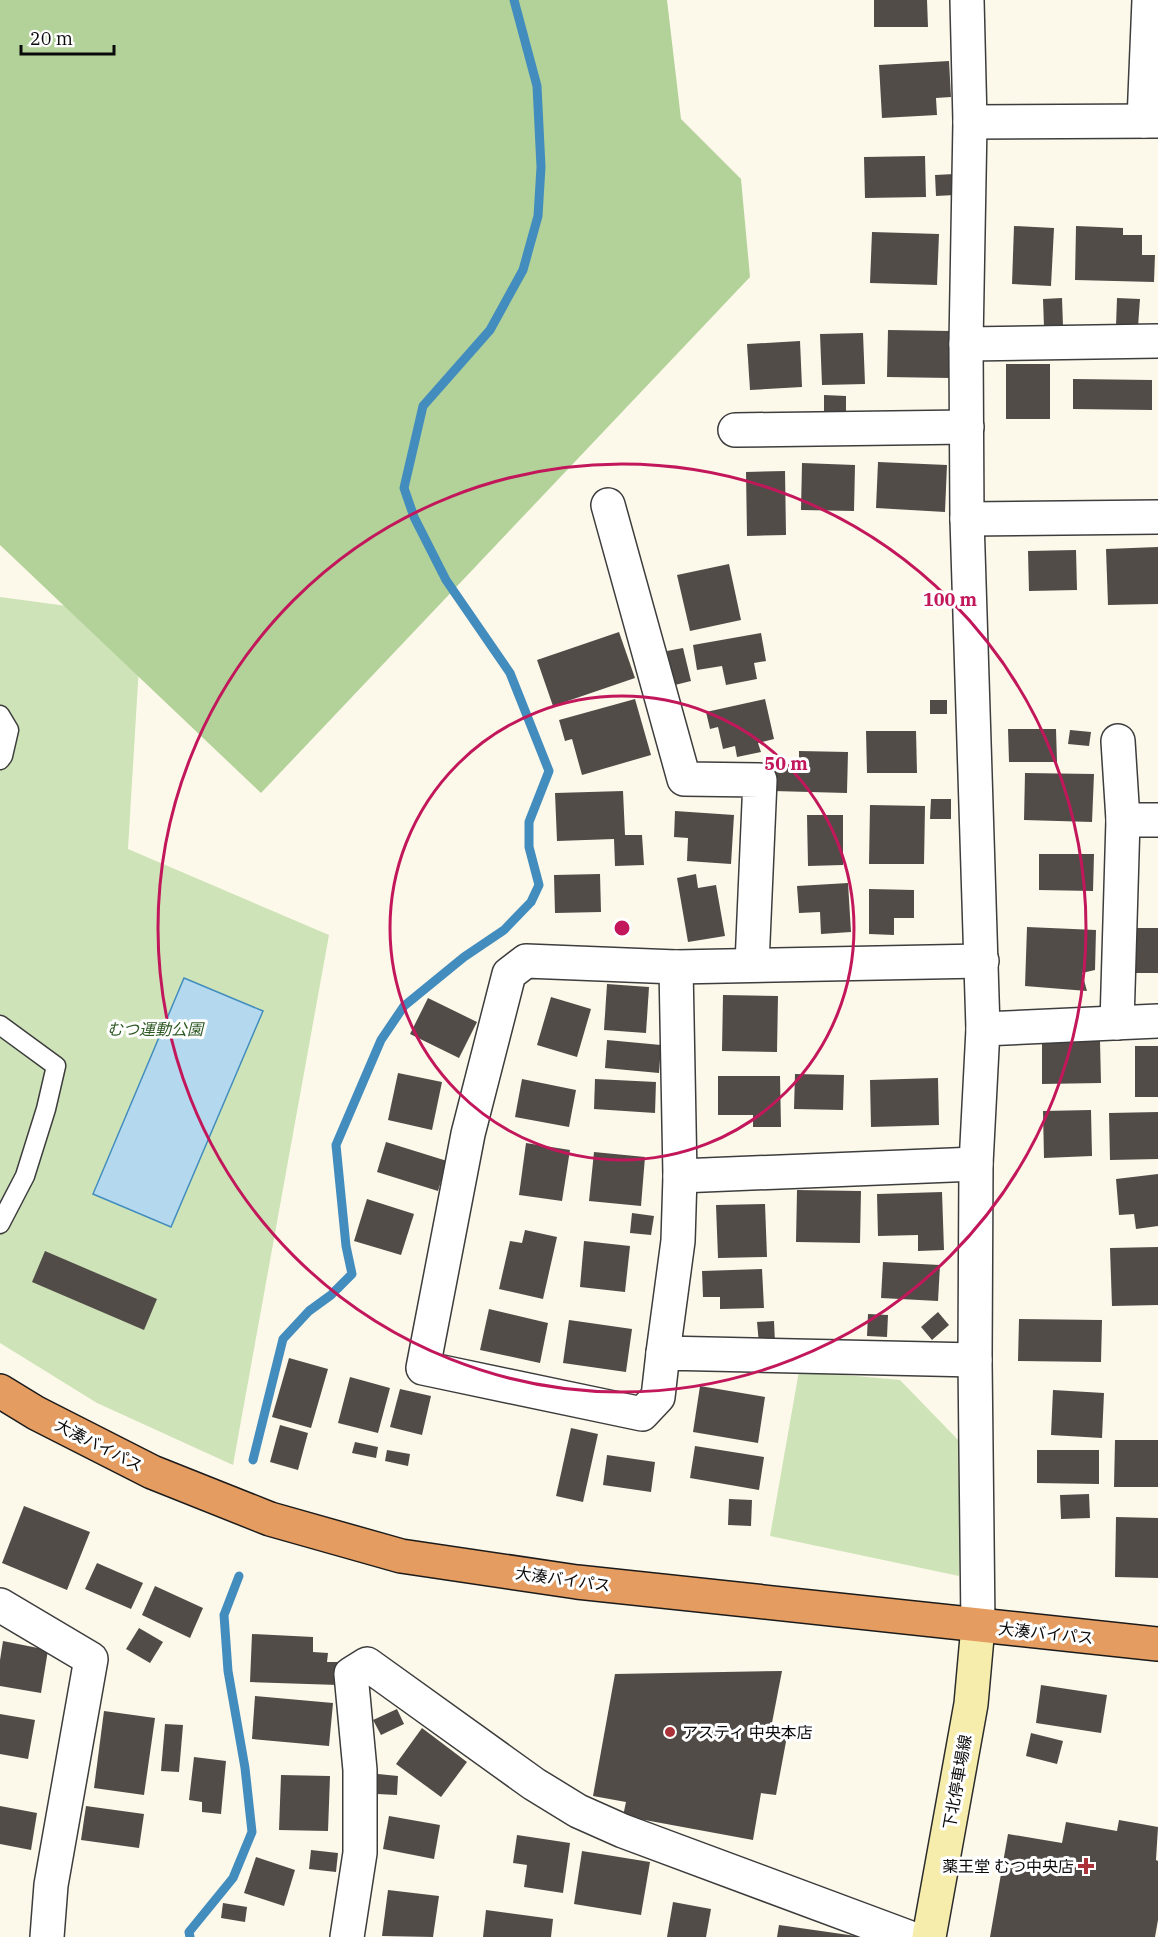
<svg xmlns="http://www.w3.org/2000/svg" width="1158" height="1937" font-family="'IBM Plex Serif','Noto Sans JP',serif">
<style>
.green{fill:#cee3b8}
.forest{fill:#b3d299}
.water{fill:#b4d9ef;stroke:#438dbe;stroke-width:1.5}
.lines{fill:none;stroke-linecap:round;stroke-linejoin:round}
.stream{stroke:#438dbe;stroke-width:9}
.building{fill:#524c48}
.lane-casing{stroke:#3d3d3d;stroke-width:21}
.street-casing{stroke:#3d3d3d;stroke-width:36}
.secondary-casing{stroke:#2c2c2c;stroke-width:36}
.highway-casing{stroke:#1b1b1b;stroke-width:36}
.lane{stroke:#fff;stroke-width:18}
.street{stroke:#fff;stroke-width:33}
.secondary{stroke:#f6edac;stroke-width:33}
.highway{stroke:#e49c60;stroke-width:33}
.ring{fill:none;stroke:#c2185b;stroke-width:3}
.poi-dot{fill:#ab3239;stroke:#fff;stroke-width:2}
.labels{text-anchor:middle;stroke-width:6;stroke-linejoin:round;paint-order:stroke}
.park-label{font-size:16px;font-style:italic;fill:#2e5a23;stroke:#fff}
.street-label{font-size:16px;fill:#0a0a0a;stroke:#fff}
.poi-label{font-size:16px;fill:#0a0a0a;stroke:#fff;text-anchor:start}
.centre{fill:#c2185b;stroke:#fff;stroke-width:3}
.ring-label{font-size:18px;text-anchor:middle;font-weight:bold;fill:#c2185b;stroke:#fff;stroke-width:6;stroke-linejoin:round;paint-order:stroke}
</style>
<rect width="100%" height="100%" fill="#fdf9ea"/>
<g class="green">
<polygon points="0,597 142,616 128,849 329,935 233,1465 97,1403 0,1343"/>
<polygon points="799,1371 900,1380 964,1446 959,1576 770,1536"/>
</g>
<polygon class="forest" points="0,0 667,0 681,119 741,179 750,277 261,793 0,545"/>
<polygon class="water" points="184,978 263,1011 171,1227 93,1194"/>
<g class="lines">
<g class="stream">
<polyline points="253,1460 283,1339 309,1311 331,1295 352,1274 346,1246 336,1145 381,1040 404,1006 464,957 504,930 531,902 539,885 529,847 529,822 549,771 510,673 446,580 414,517 404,488 423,406 490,330 523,270 538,216 541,167 537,86 514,0"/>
<polyline points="190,1937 189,1932 233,1878 252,1832 245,1768 228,1671 224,1615 239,1576"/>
</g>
</g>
<g class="building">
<polygon points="874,0 927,0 928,27 874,27"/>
<polygon points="949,61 951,97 936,98 937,115 882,118 879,65"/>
<polygon points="925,156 926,197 865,198 864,157"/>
<polygon points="954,174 955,195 936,196 935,175"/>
<polygon points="1014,226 1054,228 1051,286 1012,284"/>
<polygon points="1076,226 1123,228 1123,235 1142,235 1142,255 1155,255 1154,282 1075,280"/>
<polygon points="872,232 939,234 937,285 870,283"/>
<polygon points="1062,298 1063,326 1044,327 1043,299"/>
<polygon points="1117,298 1140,299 1138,327 1116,326"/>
<polygon points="888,330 951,331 950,378 887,377"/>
<polygon points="863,333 865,384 822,385 820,334"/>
<polygon points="800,341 802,387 750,390 747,344"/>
<rect x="1006" y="364" width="44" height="55"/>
<polygon points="1073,379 1152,380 1152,410 1073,409"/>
<polygon points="824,395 846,396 846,417 824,416"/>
<polygon points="878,462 947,465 945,512 876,508"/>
<polygon points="802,463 855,465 854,511 801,510"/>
<polygon points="785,471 786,535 747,536 746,472"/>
<polygon points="1158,547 1158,604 1108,605 1106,549"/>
<polygon points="1076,550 1077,590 1029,591 1028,551"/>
<polygon points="729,564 741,620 690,631 677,575"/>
<polygon points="619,632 635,678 553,706 537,660"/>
<polygon points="761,633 766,661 754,663 757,679 726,685 722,666 697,670 693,645"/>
<polygon points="683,648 691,681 675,685 667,651"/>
<polygon points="635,699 651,755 582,775 572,739 565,741 559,720"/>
<polygon points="765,699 774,739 758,743 761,752 737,757 735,746 723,749 718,727 710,729 706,712"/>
<rect x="930" y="700" width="17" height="14"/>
<polygon points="1008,729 1056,729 1057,762 1009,762"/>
<polygon points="1070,730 1091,732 1089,746 1068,744"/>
<polygon points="866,731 916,731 917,773 867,773"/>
<polygon points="799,751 848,752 847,793 773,791 773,763 799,764"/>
<polygon points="1025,773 1094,774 1092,822 1024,820"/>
<polygon points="623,791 625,835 642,835 644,865 615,866 614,839 557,841 555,793"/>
<polygon points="931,799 951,799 951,819 930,819"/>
<polygon points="870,805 925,806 924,864 869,864"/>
<polygon points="675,811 734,815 731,864 687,861 688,838 674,837"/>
<polygon points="807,815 843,815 843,865 808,866"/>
<polygon points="1039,854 1094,854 1093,891 1039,890"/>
<polygon points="600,874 601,912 555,913 554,875"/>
<polygon points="696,874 698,888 716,885 725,936 688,942 677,878"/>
<polygon points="848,883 851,932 821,934 820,912 799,913 797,886"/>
<polygon points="869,889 914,890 914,918 894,918 894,935 869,934"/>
<polygon points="1027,927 1096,930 1095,970 1082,973 1087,991 1025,986"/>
<polygon points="1135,928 1158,928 1158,973 1134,973"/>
<polygon points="607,984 649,987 646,1033 604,1030"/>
<polygon points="723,995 778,996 777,1052 722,1051"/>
<polygon points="551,997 591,1009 577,1057 537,1045"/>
<polygon points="428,998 477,1022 459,1058 410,1034"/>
<polygon points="607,1040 661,1045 659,1073 605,1068"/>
<polygon points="1100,1041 1101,1083 1042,1084 1042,1042"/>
<rect x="1135" y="1046" width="23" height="51"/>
<polygon points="398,1073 442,1082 432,1130 388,1120"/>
<polygon points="795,1074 844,1075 843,1110 794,1109"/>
<polygon points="718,1076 780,1076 781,1127 753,1127 753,1115 718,1115"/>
<polygon points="938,1078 939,1125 871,1127 870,1080"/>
<polygon points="522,1079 576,1090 569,1127 515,1117"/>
<polygon points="595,1079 656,1082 655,1113 594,1109"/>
<polygon points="1091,1110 1092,1156 1044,1158 1043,1111"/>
<polygon points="1158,1112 1158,1159 1110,1160 1109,1113"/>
<polygon points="386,1142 447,1161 438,1191 377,1172"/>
<polygon points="526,1143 570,1150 562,1201 519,1195"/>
<polygon points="594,1152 645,1157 641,1206 589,1201"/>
<polygon points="1158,1174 1158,1226 1136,1229 1134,1214 1119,1215 1116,1179"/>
<polygon points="797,1190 861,1191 860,1243 796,1242"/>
<polygon points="942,1192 944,1250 918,1251 918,1235 878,1236 877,1194"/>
<polygon points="367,1199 414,1214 401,1255 354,1241"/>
<polygon points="765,1204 767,1257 718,1258 716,1205"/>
<polygon points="632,1213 654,1216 651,1235 630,1233"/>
<polygon points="525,1230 557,1237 543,1299 499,1289 510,1241 522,1243"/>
<polygon points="584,1241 630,1246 625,1292 580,1287"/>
<polygon points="1158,1247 1158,1305 1112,1306 1110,1248"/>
<polygon points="45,1251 157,1299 144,1330 32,1282"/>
<polygon points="883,1262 940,1265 938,1301 881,1298"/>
<polygon points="762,1269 764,1308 720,1309 720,1297 703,1297 702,1271"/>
<polygon points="489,1309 548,1323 540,1363 480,1350"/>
<polygon points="938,1312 949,1325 932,1340 921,1327"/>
<polygon points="868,1314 888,1315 887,1337 867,1336"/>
<polygon points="1019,1319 1102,1320 1101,1362 1018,1361"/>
<polygon points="569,1320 632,1329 626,1372 563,1363"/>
<polygon points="774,1321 775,1343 759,1344 757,1322"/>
<polygon points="289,1358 328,1369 311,1428 272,1417"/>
<polygon points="350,1377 390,1388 378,1433 338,1423"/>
<polygon points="700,1386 765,1397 758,1443 693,1432"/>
<polygon points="400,1389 431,1396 422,1435 390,1427"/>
<polygon points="1053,1390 1104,1393 1102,1438 1051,1435"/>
<polygon points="280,1425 308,1433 298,1470 270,1462"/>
<polygon points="571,1428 598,1434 583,1502 556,1496"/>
<polygon points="1115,1440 1158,1440 1158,1487 1114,1487"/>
<polygon points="355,1442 378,1447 376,1458 352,1453"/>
<polygon points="695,1446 764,1457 759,1490 690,1478"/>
<polygon points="387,1450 410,1454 408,1466 385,1461"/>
<polygon points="1037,1450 1099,1450 1099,1484 1037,1483"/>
<polygon points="607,1455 655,1462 651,1492 603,1485"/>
<polygon points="1089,1494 1090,1518 1061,1519 1060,1495"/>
<polygon points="729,1499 752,1500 751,1526 728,1525"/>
<polygon points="24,1506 90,1532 67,1590 2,1563"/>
<polygon points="1116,1517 1158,1518 1158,1578 1115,1577"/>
<polygon points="97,1563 143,1583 131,1609 85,1589"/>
<polygon points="155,1586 203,1608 190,1638 142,1615"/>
<polygon points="139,1628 163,1642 150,1663 126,1649"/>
<polygon points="252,1634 313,1637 313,1652 328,1653 327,1662 338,1662 338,1685 250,1682"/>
<polygon points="3,1641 48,1650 41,1693 0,1686 0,1660"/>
<polygon points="782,1671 771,1728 788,1731 776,1795 761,1793 753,1840 623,1816 626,1802 593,1796 615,1674"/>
<polygon points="1041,1685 1107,1695 1101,1733 1036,1723"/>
<polygon points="255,1696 333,1703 329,1746 252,1739"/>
<polygon points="397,1709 404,1724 381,1735 373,1720"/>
<polygon points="104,1711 155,1718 144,1795 94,1788"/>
<polygon points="0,1714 35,1720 28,1759 0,1754"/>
<polygon points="165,1724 183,1725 179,1772 161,1771"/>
<polygon points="422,1728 467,1762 441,1797 396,1764"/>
<polygon points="1031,1733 1063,1741 1057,1764 1026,1756"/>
<polygon points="194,1757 226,1761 221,1814 202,1812 202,1802 189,1800"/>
<polygon points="378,1774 398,1776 397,1795 377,1794"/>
<polygon points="281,1775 330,1776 328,1831 279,1830"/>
<polygon points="0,1806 37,1813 31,1850 0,1844"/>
<polygon points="86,1806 144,1814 139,1848 81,1840"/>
<polygon points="389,1816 440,1825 434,1859 383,1849"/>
<polygon points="1119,1820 1158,1827 1156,1860 1158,1861 1158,1920 1155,1937 990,1937 1008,1834 1062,1843 1066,1822 1117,1831"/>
<polygon points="517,1835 570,1843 563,1893 524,1887 527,1865 513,1863"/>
<polygon points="311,1850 338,1853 336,1872 309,1869"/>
<polygon points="582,1851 650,1862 641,1915 574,1904"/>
<polygon points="256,1857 295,1870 284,1906 244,1893"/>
<polygon points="388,1890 439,1896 433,1937 382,1936"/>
<polygon points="673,1902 711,1909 706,1937 667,1937"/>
<polygon points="223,1903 247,1907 245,1922 221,1918"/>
<polygon points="486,1910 553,1919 551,1937 483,1937"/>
<polygon points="779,1925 856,1936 856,1937 777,1937"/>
</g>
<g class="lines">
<defs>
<g id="lane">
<polyline points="0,715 9,730 3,756 0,760"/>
<polyline points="0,1025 56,1066 46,1109 25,1176 0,1224"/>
</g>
<g id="street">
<polyline points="967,0 970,122 966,344 967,519 983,1029 976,1164 975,1360 978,1626"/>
<polyline points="1144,121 1149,0"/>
<polyline points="970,122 1158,121"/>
<polyline points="966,344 1158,341"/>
<polyline points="735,430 967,427"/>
<polyline points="608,505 684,779 760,780 752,964"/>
<polyline points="967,519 1158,517"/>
<polyline points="1123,820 1158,820"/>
<polyline points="1117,1023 1123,820 1118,741"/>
<polyline points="983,1029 1158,1021"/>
<polyline points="680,1176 976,1164"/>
<polyline points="663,1353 678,1241 680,1176 676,967"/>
<polyline points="975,1360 663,1353 658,1397 642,1414 423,1368 468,1134 509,974 526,961 676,967 982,961"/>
<polyline points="0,1605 91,1659 51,1885 47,1937"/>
<polyline points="347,1937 360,1853 360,1770 351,1674 367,1664 534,1784 578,1811 623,1831 908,1937"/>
</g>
<polyline id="secondary" points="929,1937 971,1704 978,1626"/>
<polyline id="highway" points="0,1391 36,1413 152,1472 270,1519 401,1556 577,1582 1158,1644"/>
</defs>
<use href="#lane" class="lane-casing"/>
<use href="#street" class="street-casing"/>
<use href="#secondary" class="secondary-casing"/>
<use href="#highway" class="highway-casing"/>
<use href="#lane" class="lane"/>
<use href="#street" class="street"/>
<use href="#secondary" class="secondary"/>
<use href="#highway" class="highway"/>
</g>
<g class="ring">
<circle cx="622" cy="928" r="232"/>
<circle cx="622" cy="928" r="464"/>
</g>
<g class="poi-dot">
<circle cx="670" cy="1732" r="6"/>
<path d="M1083 1857h6v6h6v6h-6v6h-6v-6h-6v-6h6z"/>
</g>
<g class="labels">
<g class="park-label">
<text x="155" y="1035">むつ運動公園</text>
</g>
<g class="street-label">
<text transform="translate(99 1445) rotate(27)" y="6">大湊バイパス</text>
<text transform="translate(563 1579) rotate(8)" y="6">大湊バイパス</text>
<text transform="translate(1046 1633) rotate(6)" y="6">大湊バイパス</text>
<text transform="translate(957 1782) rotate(-80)" y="6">下北停車場線</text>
</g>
<g class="poi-label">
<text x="682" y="1738">アスティ 中央本店</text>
<text x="1074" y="1872" text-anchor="end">薬王堂 むつ中央店</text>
</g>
</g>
<circle cx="622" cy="928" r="9" class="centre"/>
<g class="ring-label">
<text x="950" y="606">100 m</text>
<text x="786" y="770">50 m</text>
</g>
<path d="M21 45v9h93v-9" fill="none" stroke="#0a0a0a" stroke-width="3"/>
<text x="30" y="45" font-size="18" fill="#0a0a0a" stroke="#ffffff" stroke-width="4.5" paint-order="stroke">20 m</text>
</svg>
